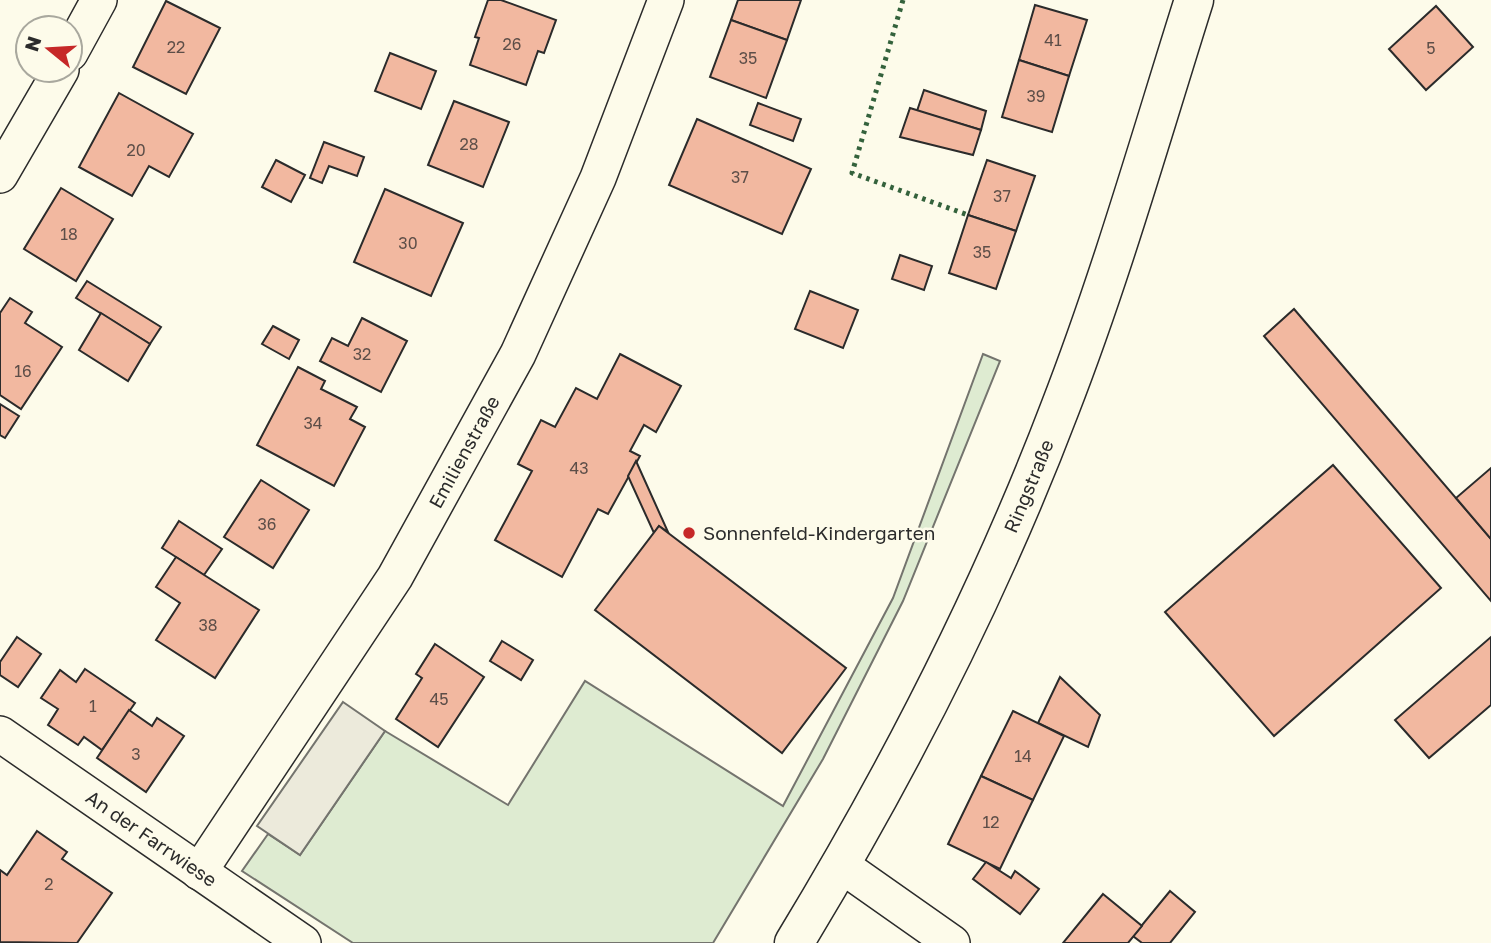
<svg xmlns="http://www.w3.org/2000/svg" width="1491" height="943" font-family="'Golos Text',sans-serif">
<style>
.grass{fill:#deebd1;stroke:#74746e;stroke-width:2}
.parking{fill:#eceadb;stroke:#74746e;stroke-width:2}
.building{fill:#f2b8a0;stroke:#2b2b2b;stroke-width:2}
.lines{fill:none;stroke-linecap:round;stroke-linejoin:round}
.street-casing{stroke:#2b2b2b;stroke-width:38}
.secondary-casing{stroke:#2b2b2b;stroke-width:41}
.street{stroke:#fdfbea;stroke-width:35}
.secondary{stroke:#fdfbea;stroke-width:38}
.hedge{stroke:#34623c;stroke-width:5;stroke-dasharray:3.5 5;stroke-linecap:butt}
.poi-dot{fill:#c62828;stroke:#fdfbea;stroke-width:2.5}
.labels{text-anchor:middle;stroke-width:5;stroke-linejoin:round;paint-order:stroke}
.number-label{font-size:16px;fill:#5d4e48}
.street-label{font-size:19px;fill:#2b2b2b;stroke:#fdfbea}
.poi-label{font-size:19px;fill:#2b2b2b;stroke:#fdfbea;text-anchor:start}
</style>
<rect width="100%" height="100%" fill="#fdfbea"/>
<polygon class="grass" points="983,354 1000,361 903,601 823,759 713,943 353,943 242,871 268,834 300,855 385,731 508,805 585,681 783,806 893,598"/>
<polygon class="parking" points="343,702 385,731 300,855 257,826"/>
<g class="building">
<polygon points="488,0 501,0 556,20 544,53 538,51 526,85 470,65 479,38 475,37"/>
<polygon points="738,0 801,0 787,40 731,20"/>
<polygon points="166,1 220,28 186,94 133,67"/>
<polygon points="1035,5 1087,20 1069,76 1019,60"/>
<polygon points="1436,6 1473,47 1426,90 1389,49"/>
<polygon points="731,20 787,40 766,98 710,77"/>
<polygon points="390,53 436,71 421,109 375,91"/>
<polygon points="1019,60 1069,76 1052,132 1002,117"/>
<polygon points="924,90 986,111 981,130 917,111"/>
<polygon points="119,93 193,134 169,177 149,166 132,196 79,167"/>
<polygon points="454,101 509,122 483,187 428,165"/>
<polygon points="758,103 801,119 793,141 750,125"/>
<polygon points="910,108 981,130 973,155 900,137"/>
<polygon points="697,119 811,169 782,234 669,185"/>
<polygon points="324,142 364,157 357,176 329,166 322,183 310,178"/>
<polygon points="276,160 305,175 291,202 262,187"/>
<polygon points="987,160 1035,176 1016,231 968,215"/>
<polygon points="61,188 113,219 76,281 24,249"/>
<polygon points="385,189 463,223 431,296 354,262"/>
<polygon points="968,215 1016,231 996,289 949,273"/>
<polygon points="900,255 932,266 924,290 892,279"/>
<polygon points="87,281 161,327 150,344 76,298"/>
<polygon points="810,291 858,310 843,348 795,329"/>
<polygon points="10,298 32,312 25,323 62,347 21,409 0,395 0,313"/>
<polygon points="1294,309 1491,539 1491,601 1264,336"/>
<polygon points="101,313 150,344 128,381 79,350"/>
<polygon points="362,318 407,341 381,392 320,361 332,338 348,346"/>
<polygon points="273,326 299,340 289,359 262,344"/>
<polygon points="620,354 681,386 656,432 644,425 630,451 640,456 608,514 598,509 562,577 495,540 532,471 518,464 541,420 555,427 576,388 597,399"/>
<polygon points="298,367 325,381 321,389 357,407 350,419 365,427 334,486 257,445"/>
<polygon points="0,404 19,416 5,438 0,435"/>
<polygon points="636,461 668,532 659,526 654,533 628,476"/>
<polygon points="1333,465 1441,588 1274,736 1165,612"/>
<polygon points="1491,468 1491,539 1456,498"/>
<polygon points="261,480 309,510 273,568 224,537"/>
<polygon points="179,521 222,549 204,575 162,548"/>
<polygon points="659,526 846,668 782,753 595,610"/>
<polygon points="176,557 259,610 215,678 156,640 180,603 156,587"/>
<polygon points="17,637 41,654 18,687 0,675 0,662"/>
<polygon points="1491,637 1491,705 1429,758 1395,720"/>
<polygon points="502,641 533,660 521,680 490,661"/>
<polygon points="435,644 484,677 438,747 396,719 422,678 416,674"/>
<polygon points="85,669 135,703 102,750 84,737 78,745 48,725 58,709 41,698 60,670 76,682"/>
<polygon points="1060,677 1100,715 1088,747 1038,723"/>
<polygon points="129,710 152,726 157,718 184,736 146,792 97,758"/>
<polygon points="1013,711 1064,736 1033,800 981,776"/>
<polygon points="981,776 1033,800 1000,869 948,844"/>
<polygon points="37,831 67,852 62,859 112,893 77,943 0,942 0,870 7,875"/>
<polygon points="986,862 1011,878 1015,871 1039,889 1020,914 973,879"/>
<polygon points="1170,891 1195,912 1170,943 1142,943 1133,936"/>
<polygon points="1103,894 1142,926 1128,943 1063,943"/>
</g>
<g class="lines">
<defs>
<g id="street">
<polyline points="70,53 99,0"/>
<polyline points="0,175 61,70"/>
<path id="s1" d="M0 734 303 943"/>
<polyline points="841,865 952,943"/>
<path id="s2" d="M199 872 395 577 518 354 598 178 666 0"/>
</g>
<g id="secondary">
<path id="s3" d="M794 943C896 775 990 592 1060 408 1112 274 1151 136 1194 0"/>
</g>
</defs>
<use href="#street" class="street-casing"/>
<use href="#secondary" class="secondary-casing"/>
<use href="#street" class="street"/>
<use href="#secondary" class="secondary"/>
<polyline class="hedge" points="903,0 852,173 968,215"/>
</g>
<circle class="poi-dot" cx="689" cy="533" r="7"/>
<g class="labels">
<g class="number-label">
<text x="1053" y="46">41</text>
<text x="512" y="50">26</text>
<text x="176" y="53">22</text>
<text x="1431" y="54">5</text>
<text x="748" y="64">35</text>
<text x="1036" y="102">39</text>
<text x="469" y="150">28</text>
<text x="136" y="156">20</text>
<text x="740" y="183">37</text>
<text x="1002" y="202">37</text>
<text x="69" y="240">18</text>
<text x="408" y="249">30</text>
<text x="982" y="258">35</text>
<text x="362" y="360">32</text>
<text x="23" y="377">16</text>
<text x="313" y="429">34</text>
<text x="579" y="474">43</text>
<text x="267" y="530">36</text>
<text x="208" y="631">38</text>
<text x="439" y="705">45</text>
<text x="93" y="712">1</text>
<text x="136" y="760">3</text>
<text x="1023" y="762">14</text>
<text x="991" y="828">12</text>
<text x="49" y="890">2</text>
</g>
<g class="street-label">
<text dy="7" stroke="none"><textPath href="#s2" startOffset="497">Emilienstraße</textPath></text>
<text dy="7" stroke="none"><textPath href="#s3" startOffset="514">Ringstraße</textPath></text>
<text dy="7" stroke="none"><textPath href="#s1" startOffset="184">An der Farrwiese</textPath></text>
</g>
<g class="poi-label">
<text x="703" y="540">Sonnenfeld-Kindergarten</text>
</g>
</g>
<g transform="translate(49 49) rotate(288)"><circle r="33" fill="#fdfbea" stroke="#a9a89e" stroke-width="2"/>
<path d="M0-5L12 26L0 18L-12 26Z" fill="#c62828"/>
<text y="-10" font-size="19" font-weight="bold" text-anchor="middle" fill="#2b2b2b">N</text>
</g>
</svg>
